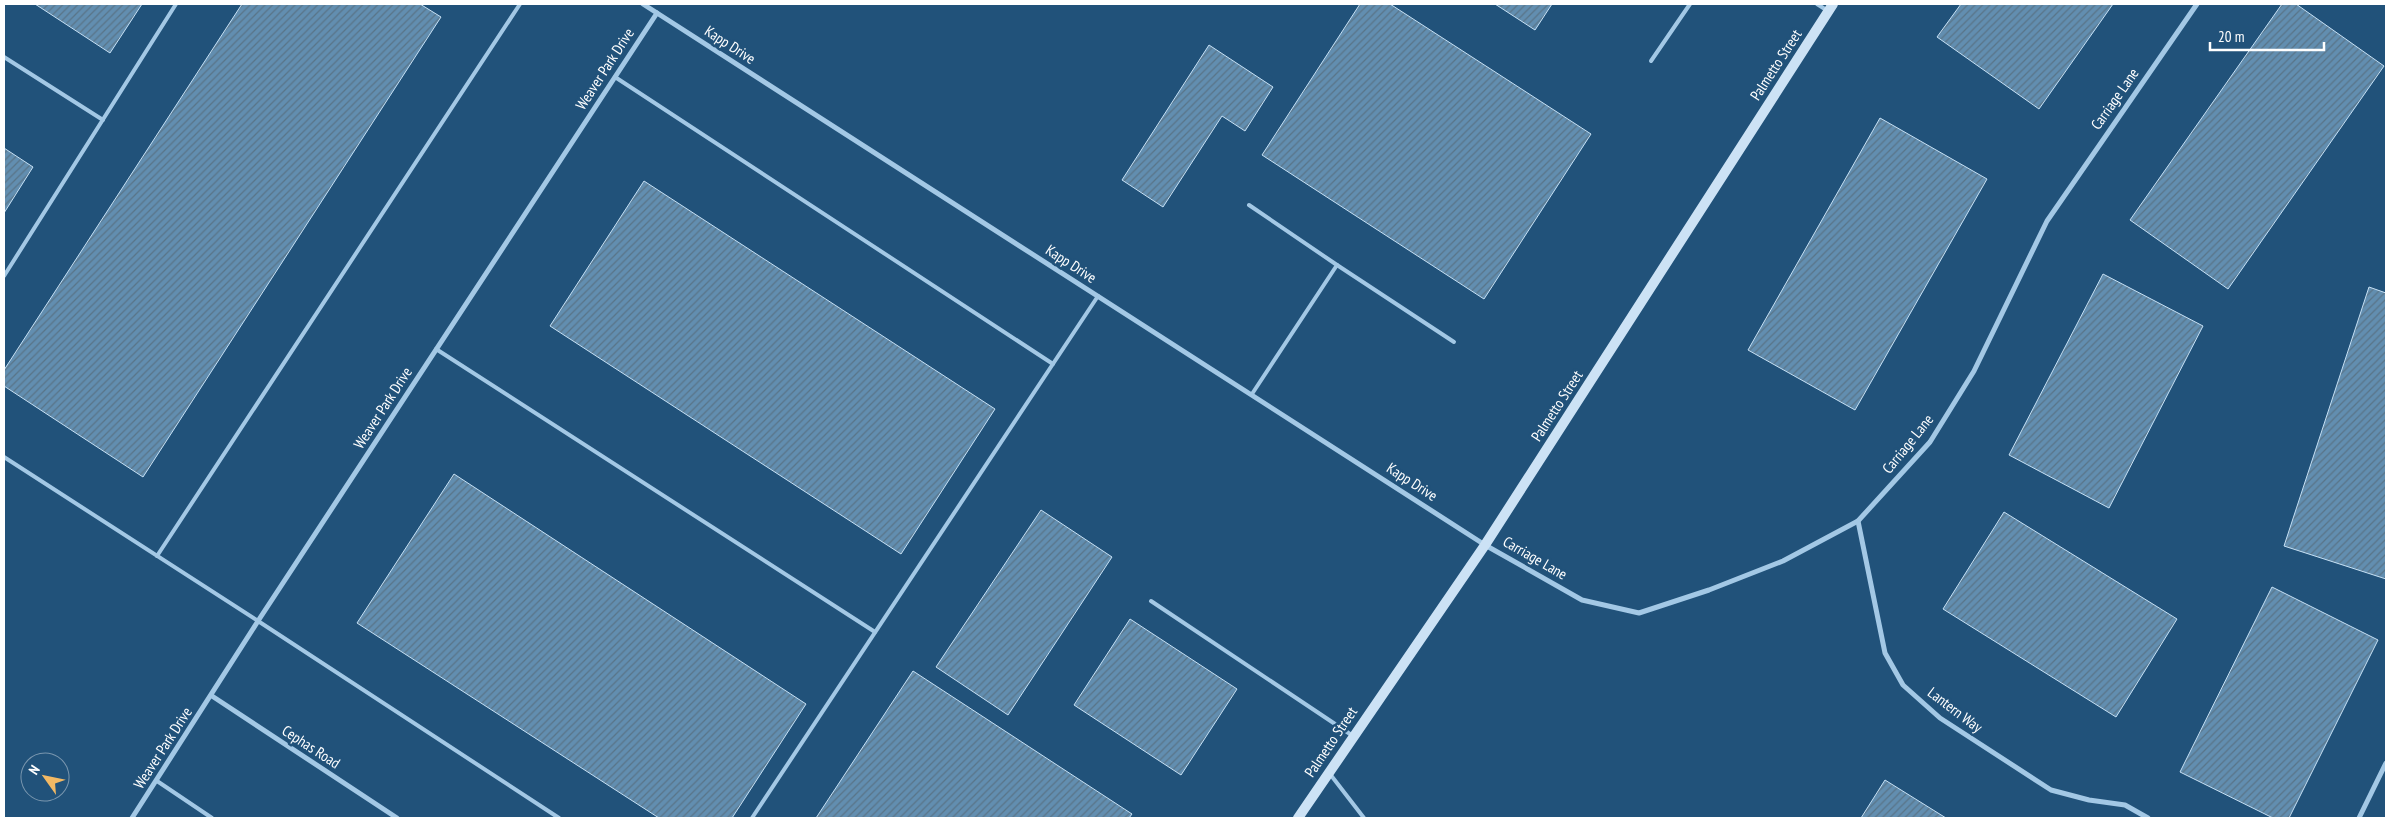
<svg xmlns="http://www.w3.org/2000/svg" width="2390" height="822" font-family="'PT Sans Narrow',sans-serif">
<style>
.building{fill:url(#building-hatch);stroke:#c6e0f4}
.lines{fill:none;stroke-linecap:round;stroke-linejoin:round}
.lane{stroke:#a3c8e5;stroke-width:4}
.street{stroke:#a3c8e5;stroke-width:5}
.secondary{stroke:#cce2f5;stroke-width:10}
.labels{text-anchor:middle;stroke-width:5;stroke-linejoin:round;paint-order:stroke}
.street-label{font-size:15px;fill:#fff;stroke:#21527a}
</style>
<defs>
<pattern id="building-hatch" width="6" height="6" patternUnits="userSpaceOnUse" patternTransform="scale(1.25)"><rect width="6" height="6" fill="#628eb0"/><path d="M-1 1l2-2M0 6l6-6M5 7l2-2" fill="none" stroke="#597488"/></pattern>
</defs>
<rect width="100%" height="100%" fill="#21527a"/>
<g class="building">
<polygon points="35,4 142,4 110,53"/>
<polygon points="242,4 420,4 441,17 143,477 4,386 4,370"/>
<polygon points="1360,4 1390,4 1591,134 1484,299 1262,155"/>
<polygon points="1495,4 1552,4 1535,30"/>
<polygon points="1961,4 2113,4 2039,109 1937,37"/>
<polygon points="2282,4 2296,4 2384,66 2228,289 2130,220"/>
<polygon points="1209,45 1273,87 1245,131 1222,116 1163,207 1122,180"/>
<polygon points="1880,118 1987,179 1855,410 1748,350"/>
<polygon points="4,148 33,167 4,213"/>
<polygon points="644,181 995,409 901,554 550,326"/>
<polygon points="2103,274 2203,326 2109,508 2009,455"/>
<polygon points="2369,287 2386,293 2386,579 2284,546"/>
<polygon points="454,474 806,704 732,818 659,818 357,623"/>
<polygon points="1041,510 1112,557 1008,715 936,667"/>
<polygon points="2004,512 2177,619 2116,717 1943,609"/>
<polygon points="2272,587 2378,640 2289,818 2273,818 2180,772"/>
<polygon points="1130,619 1237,689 1181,775 1074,705"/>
<polygon points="913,671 1132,814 1129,818 816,818"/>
<polygon points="1885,780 1946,818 1861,818"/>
</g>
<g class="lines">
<g class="lane">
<polyline points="1817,4 1828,11"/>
<polyline points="4,57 103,120"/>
<polyline points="1651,61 1690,4"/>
<polyline points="615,77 1053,364"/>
<polyline points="1249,205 1337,265 1252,394"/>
<polyline points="1337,265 1454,342"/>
<polyline points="4,276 176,4"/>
<polyline points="436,349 875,632"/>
<polyline points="4,457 258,621 559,818"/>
<polyline points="157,556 520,4"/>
<polyline points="1151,601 1353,736"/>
<polyline points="1330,774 1364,818"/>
<polyline points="157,781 212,818"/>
<polyline points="752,818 1098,296"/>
</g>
<g class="street">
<polyline points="643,4 1485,545 1582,600 1639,613 1709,590 1783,561 1858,521 1930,442 1974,371 2047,221 2197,4"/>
<polyline points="1858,521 1885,653 1903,685 1940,718 2051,790 2089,800 2125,805 2148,818"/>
<polyline points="212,696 397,818"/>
<polyline points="132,818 258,621 657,13"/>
<polyline points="2359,818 2386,763"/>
</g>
<polyline class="secondary" points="1298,818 1485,545 1833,4"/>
</g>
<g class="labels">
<g class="street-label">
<text transform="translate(730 45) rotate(33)" y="5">Kapp Drive</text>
<text transform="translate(1776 65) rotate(-57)" y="5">Palmetto Street</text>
<text transform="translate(605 69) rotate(-57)" y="5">Weaver Park Drive</text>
<text transform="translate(2115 99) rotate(-55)" y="5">Carriage Lane</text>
<text transform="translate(1071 264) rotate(33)" y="5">Kapp Drive</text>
<text transform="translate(1557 406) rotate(-57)" y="5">Palmetto Street</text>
<text transform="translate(383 408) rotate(-57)" y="5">Weaver Park Drive</text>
<text transform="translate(1908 444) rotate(-51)" y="5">Carriage Lane</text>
<text transform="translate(1412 482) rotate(33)" y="5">Kapp Drive</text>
<text transform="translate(1535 558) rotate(30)" y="5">Carriage Lane</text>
<text transform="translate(1955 710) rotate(37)" y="5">Lantern Way</text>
<text transform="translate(1331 742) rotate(-56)" y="5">Palmetto Street</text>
<text transform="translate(311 747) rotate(33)" y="5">Cephas Road</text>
<text transform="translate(163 748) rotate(-57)" y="5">Weaver Park Drive</text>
</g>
</g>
<rect width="2390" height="822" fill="none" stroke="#ffffff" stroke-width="10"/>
<g transform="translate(45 777) rotate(303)"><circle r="24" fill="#21527a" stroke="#7a97af"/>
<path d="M0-4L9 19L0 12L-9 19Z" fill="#f2b964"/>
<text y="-8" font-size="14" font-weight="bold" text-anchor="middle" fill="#ffffff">N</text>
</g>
<path d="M2210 42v8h114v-8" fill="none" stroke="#ffffff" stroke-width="2.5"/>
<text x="2218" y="42" font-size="15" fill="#ffffff" stroke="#21527a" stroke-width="4" paint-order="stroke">20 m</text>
</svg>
